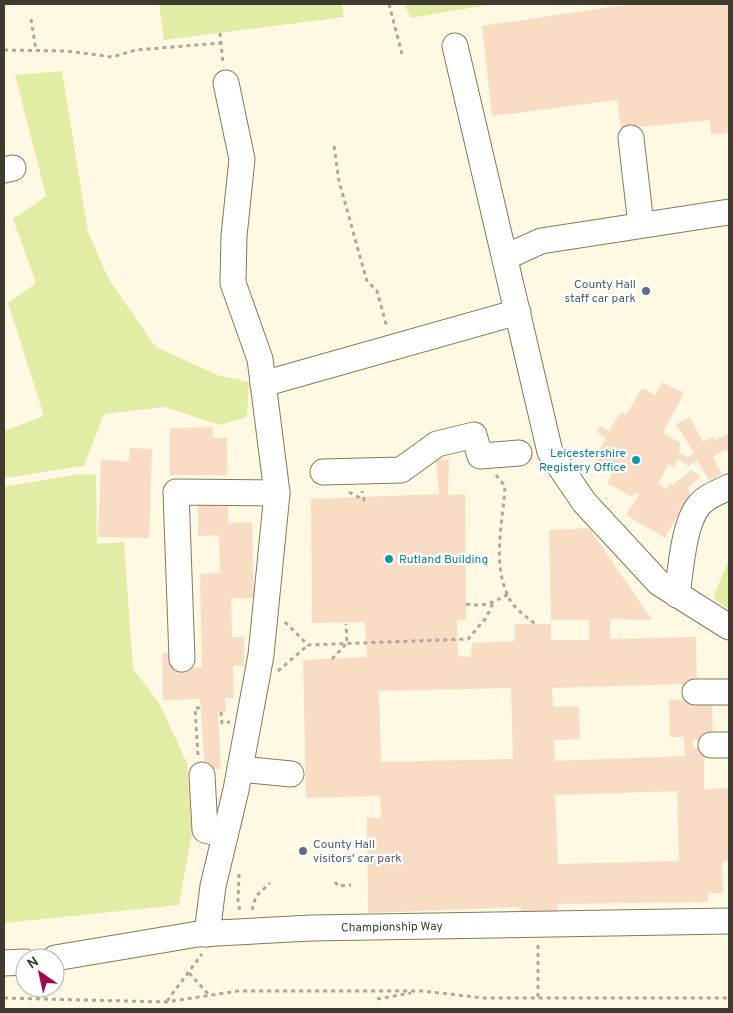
<svg xmlns="http://www.w3.org/2000/svg" width="733" height="1013" font-family="Overpass,sans-serif">
<style>
.green{fill:#e1eda4}
.building{fill:#f9dcc4;fill-rule:evenodd}
.lines{fill:none;stroke-linecap:round;stroke-linejoin:round}
.minor-casing{stroke:#837a5b;stroke-width:27}
.path{stroke:#aea997;stroke-width:3;stroke-dasharray:4 4;stroke-linecap:butt}
.minor{stroke:#fff;stroke-width:25}
.service-dot{fill:#5c6f8a;stroke:#fff;stroke-width:2}
.culture-dot{fill:#0f9aa8;stroke:#fff;stroke-width:2}
.labels{text-anchor:middle;stroke-width:4.5;stroke-linejoin:round;paint-order:stroke}
.service-label{font-size:12px;fill:#4e5e75;stroke:#fff;text-anchor:end}
.culture-label{font-size:12px;fill:#0d838f;stroke:#fff;text-anchor:end}
.street-label{font-size:12px;fill:#3f3b2e;stroke:#fff}
</style>
<rect width="100%" height="100%" fill="#fff9e4"/>
<g class="green">
<polygon points="159,4 342,4 344,17 164,40"/>
<polygon points="404,4 494,4 411,18"/>
<polygon points="62,71 88,232 109,280 156,347 217,375 249,382 247,417 220,425 164,407 104,414 84,466 4,478 4,431 44,416 8,303 36,283 13,219 46,196 15,75"/>
<polygon points="79,474 96,475 97,544 124,542 133,669 159,703 187,763 192,833 179,905 4,923 4,487"/>
<polygon points="729,559 729,610 713,598"/>
</g>
<g class="building">
<polygon points="630,4 729,4 729,133 711,134 710,120 621,129 617,100 492,116 482,26"/>
<polygon points="662,382 684,393 663,432 680,443 679,453 687,457 694,453 676,424 690,417 703,442 713,437 715,440 728,433 729,436 729,454 726,449 713,457 722,474 709,480 697,461 688,466 677,459 674,467 668,464 658,484 667,489 669,483 673,485 691,470 700,477 688,488 690,493 665,538 626,515 639,495 634,492 632,497 607,483 614,470 594,459 606,438 597,432 600,426 609,431 621,412 626,415 642,388 655,395"/>
<polygon points="213,427 213,438 227,438 227,475 170,475 170,428"/>
<polygon points="130,448 152,449 149,538 98,537 101,460 129,461"/>
<path d="M449 459 448 495 465 494 466 620H457L458 656 471 657 472 643 515 641V624H551V640H589V620H551L549 530 589 528 652 620 610 619V639L696 637 697 684 712 702 713 739 693 740 694 748H704V789L729 788V861H722L723 893H708V902L557 904 558 916 521 917V907L368 913 367 818H381L380 796 306 798 303 660 367 657 365 622 312 623 311 499 439 494 436 460ZM682 684V700H669L670 737H684L685 756 555 761 554 740 580 739 579 706 553 707 552 688ZM511 688 513 759 381 762 379 691ZM677 791 679 861 558 864 555 795Z"/>
<polygon points="198,500 228,500 228,523 252,522 254,598 231,598 232,637 244,637 244,666 233,666 234,698 225,698 226,712 218,712 221,769 205,770 200,699 163,700 162,653 175,653 175,668 202,667 200,574 220,573 219,535 198,536"/>
</g>
<g class="lines">
<defs>
<g id="minor">
<polyline points="455,46 550,452 584,502 659,583 729,627"/>
<polyline points="631,138 641,225"/>
<polyline points="4,170 13,168"/>
<polyline points="506,257 541,241 729,212"/>
<polyline points="263,384 518,312"/>
<polyline points="323,472 401,470 437,444 474,435 480,456 519,453"/>
<path d="M677 595C681 569 683 525 699 505 707 496 719 492 729 487"/>
<polyline points="182,659 176,492 277,493"/>
<polyline points="695,692 729,692"/>
<polyline points="711,745 729,745"/>
<polyline points="240,769 291,774"/>
<polyline points="202,775 205,830 225,835"/>
<polyline points="207,934 213,886 236,790 261,655 277,493 260,359 233,283 234,236 242,159 226,83"/>
<path id="s1" d="M55 958 198 934 311 928 729 921"/>
<polyline points="4,963 25,962"/>
</g>
</defs>
<use href="#minor" class="minor-casing"/>
<g class="path">
<polyline points="389,4 402,54"/>
<polyline points="31,19 36,50"/>
<polyline points="220,33 223,63"/>
<polyline points="4,50 67,51 112,57 136,50 221,43"/>
<polyline points="334,146 339,181 364,271 367,281 377,291 387,328"/>
<path d="M496 475 505 486C503 523 491 565 510 600 515 609 527 617 535 624"/>
<polyline points="349,492 364,500 362,491"/>
<path d="M466 604C483 607 493 603 508 594"/>
<polyline points="285,622 308,645 468,639 486,618 493,603"/>
<polyline points="332,659 347,643 346,624"/>
<polyline points="278,671 308,645"/>
<polyline points="221,712 222,723 230,722"/>
<polyline points="198,755 195,708 201,708"/>
<polyline points="239,874 238,901 240,912"/>
<polyline points="335,882 338,886 351,885"/>
<polyline points="252,910 256,896 270,883"/>
<polyline points="538,945 538,998"/>
<polyline points="189,973 210,996"/>
<polyline points="4,998 166,1002 238,991 423,991 483,998 729,998"/>
<polyline points="377,999 411,993"/>
<polyline points="167,1001 202,954"/>
</g>
<use href="#minor" class="minor"/>
</g>
<g class="service-dot">
<circle cx="646" cy="291" r="5"/>
<circle cx="303" cy="851" r="5"/>
</g>
<g class="culture-dot">
<circle cx="636" cy="460" r="5"/>
<circle cx="389" cy="559" r="5"/>
</g>
<g class="labels">
<g class="service-label">
<text x="636" y="288">County Hall<tspan x="636" dy="14">staff car park</tspan></text>
<text x="313" y="848" text-anchor="start">County Hall<tspan x="313" dy="14">visitors' car park</tspan></text>
</g>
<g class="culture-label">
<text x="626" y="457">Leicestershire<tspan x="626" dy="14">Registery Office</tspan></text>
<text x="399" y="563" text-anchor="start">Rutland Building</text>
</g>
<g class="street-label">
<text dy="4" stroke="none"><textPath href="#s1" startOffset="339">Championship Way</textPath></text>
</g>
</g>
<rect width="733" height="1013" fill="none" stroke="#3f3b2e" stroke-width="10"/>
<g transform="translate(40 973) rotate(326)"><circle r="24" fill="#ffffff" stroke="#b2b1ab"/>
<path d="M0-4L9 19L0 12L-9 19Z" fill="#a0084d"/>
<text y="-8" font-size="14" font-weight="bold" text-anchor="middle" fill="#3f3b2e">N</text>
</g>
</svg>
